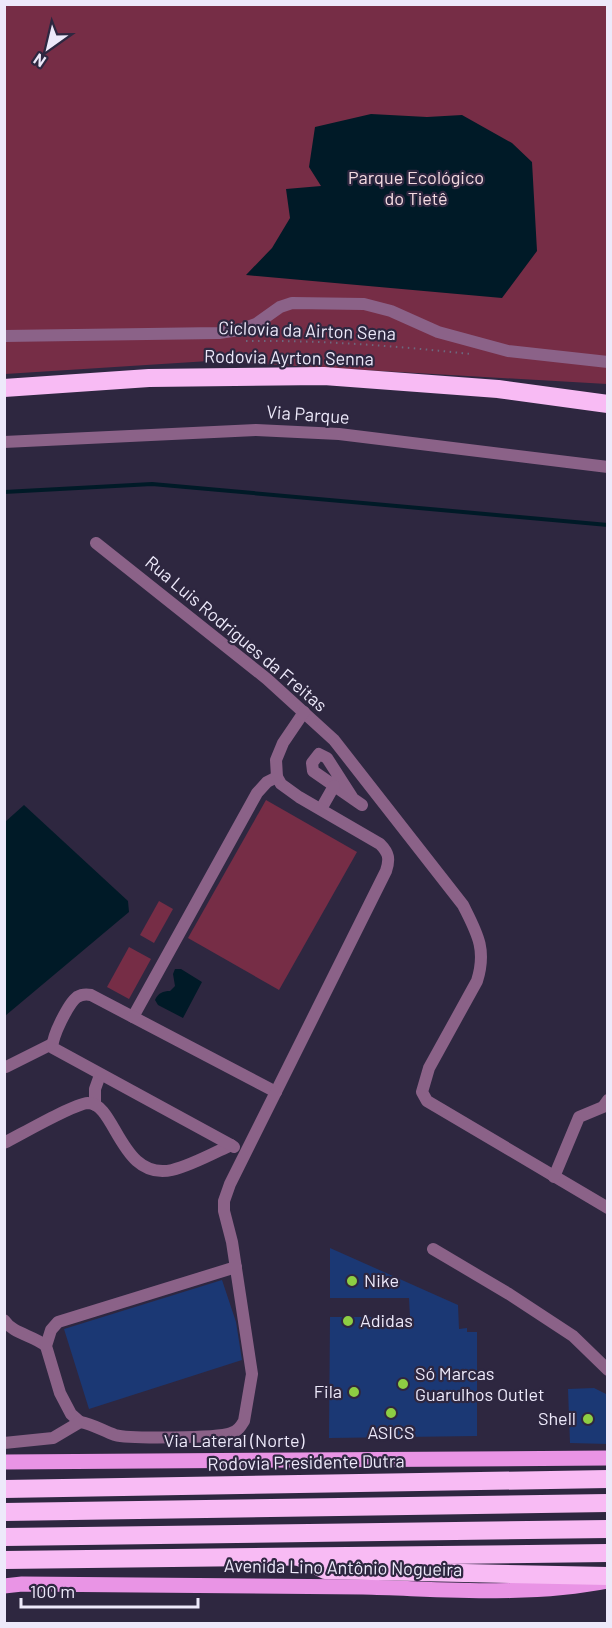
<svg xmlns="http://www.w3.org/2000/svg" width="612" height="1628" font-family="Barlow,sans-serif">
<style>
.green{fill:#762d46}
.water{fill:#001a27}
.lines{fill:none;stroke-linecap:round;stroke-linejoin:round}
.stream{stroke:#001a27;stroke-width:4}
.building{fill:#1b3874}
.path{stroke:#6d677d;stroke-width:2;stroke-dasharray:1.5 4.5;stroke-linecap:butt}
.minor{stroke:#8b6288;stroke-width:12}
.major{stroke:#e994e5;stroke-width:15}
.highway{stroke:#f8bbf4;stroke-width:18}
.poi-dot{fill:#8ece43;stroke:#2e2740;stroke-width:2}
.labels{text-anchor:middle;stroke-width:4.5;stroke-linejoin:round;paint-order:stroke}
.park-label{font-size:18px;fill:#f4dbe1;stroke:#2e2740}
.street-label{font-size:18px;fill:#ede9fa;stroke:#2e2740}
.poi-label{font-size:18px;fill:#ede9fa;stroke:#2e2740;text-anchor:start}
</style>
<rect width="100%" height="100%" fill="#2e2740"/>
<g class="green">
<polygon points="5,5 607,5 607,384 209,361 5,374"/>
<polygon points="266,800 357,852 279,990 188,938"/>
<polygon points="159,901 173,909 154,943 140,935"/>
<polygon points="129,947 151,959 129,999 107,987"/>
</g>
<g class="water">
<polygon points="371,114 427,117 462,115 512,143 532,162 537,251 502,298 246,275 272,248 290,218 286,189 321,186 309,167 315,127"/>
<polygon points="24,805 128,901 129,912 5,1016 5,822"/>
<path d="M175 969H181L202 982 183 1018 158 1005 155 1000C158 993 163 991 170 991L175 986 173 974Z"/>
</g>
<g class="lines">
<polyline class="stream" points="4,492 152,484 608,525"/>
</g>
<g class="building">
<polygon points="330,1248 458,1305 459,1329 467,1328 467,1332 477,1332 477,1436 329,1438 330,1317 410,1317 409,1298 330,1298"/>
<polygon points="222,1280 236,1322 242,1360 89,1409 64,1329"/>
<polygon points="594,1388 608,1395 608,1444 570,1443 568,1389"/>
</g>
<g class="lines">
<path class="path" d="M246 341C321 340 396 346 471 354"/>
<g class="minor">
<polyline points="4,336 219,333 239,330 256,324 280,307 292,303 364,304 391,311 438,332 508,351 608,362"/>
<polyline points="4,442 256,430 339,434 608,467"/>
<path d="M96 543 267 679 334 740 463 905C477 933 487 949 477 981L429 1068 422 1092 427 1101 608 1208"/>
<polyline points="352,797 327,758 319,754 312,763 313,771 362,805"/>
<polyline points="321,809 334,786"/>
<polyline points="133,1017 257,793 267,782 277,777"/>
<polyline points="6,1067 52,1044"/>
<polyline points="95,1105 95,1089 100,1075"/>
<path d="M4 1143C20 1135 73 1104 88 1103 116 1103 120 1181 172 1170 190 1166 214 1153 231 1145L234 1147"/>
<path d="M231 1145 53 1048C50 1039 69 1003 77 997 82 994 86 994 91 995L276 1092"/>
<polyline points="554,1177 579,1117 603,1107 608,1100"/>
<polyline points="433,1249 509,1294 573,1336 608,1370"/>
<path d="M4 1320C13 1334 33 1335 46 1346"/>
<polyline points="80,1422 71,1414 60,1393 46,1346 51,1330 58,1322 236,1267"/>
<path d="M4 1443 53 1438 80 1422C93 1424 103 1431 115 1435 129 1439 218 1438 231 1433 238 1431 241 1426 244 1421L252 1374 232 1242 224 1211V1201L230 1184 386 871C390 859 389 853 380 844L299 797 281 784 277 777 276 760 283 743 304 712"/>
</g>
<g class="major">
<polyline points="4,1462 608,1458"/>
<path d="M4 1586 22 1584C135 1585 249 1585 363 1587 444 1589 528 1597 608 1581"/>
</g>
<g class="highway">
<polyline points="4,388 149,378 324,376 498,389 608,404"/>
<polyline points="4,1489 608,1479"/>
<polyline points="4,1512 608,1503"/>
<polyline points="4,1537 608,1529"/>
<polyline points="299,1557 325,1570 608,1576"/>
<polyline points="4,1560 608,1553"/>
</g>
</g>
<g class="poi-dot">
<circle cx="352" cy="1281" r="6"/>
<circle cx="348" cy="1321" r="6"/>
<circle cx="403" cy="1384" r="6"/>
<circle cx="354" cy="1392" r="6"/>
<circle cx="391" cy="1413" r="6"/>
<circle cx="588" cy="1419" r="6"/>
</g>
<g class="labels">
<g class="park-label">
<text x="416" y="184">Parque Ecológico<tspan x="416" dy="21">do Tietê</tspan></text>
</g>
<g class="street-label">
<text transform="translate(307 331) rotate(2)" y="6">Ciclovia da Airton Sena</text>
<text transform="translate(289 358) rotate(1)" y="6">Rodovia Ayrton Senna</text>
<text transform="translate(308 415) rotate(4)" y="6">Via Parque</text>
<text transform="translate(236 634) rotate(40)" y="6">Rua Luis Rodrigues da Freitas</text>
<text x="234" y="1447">Via Lateral (Norte)</text>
<text transform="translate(306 1463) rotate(-1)" y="6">Rodovia Presidente Dutra</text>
<text transform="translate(343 1568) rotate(1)" y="6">Avenida Lino Antônio Nogueira</text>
</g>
<g class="poi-label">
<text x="364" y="1287">Nike</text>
<text x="360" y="1327">Adidas</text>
<text x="415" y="1380">Só Marcas<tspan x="415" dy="21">Guarulhos Outlet</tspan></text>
<text x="342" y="1398" text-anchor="end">Fila</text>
<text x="576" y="1425" text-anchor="end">Shell</text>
<text x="391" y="1439" text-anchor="middle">ASICS</text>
</g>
</g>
<rect width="612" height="1628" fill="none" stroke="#ede9fa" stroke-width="12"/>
<g transform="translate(48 48) rotate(214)" stroke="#2e2740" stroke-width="4.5" paint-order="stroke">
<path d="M0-4.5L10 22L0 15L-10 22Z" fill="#ede9fa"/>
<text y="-9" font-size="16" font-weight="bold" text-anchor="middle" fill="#ede9fa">N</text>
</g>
<path d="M21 1598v9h177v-9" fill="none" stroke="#ede9fa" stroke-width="3"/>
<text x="30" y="1598" font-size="18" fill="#ede9fa" stroke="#2e2740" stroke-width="4.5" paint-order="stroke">100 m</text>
</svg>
